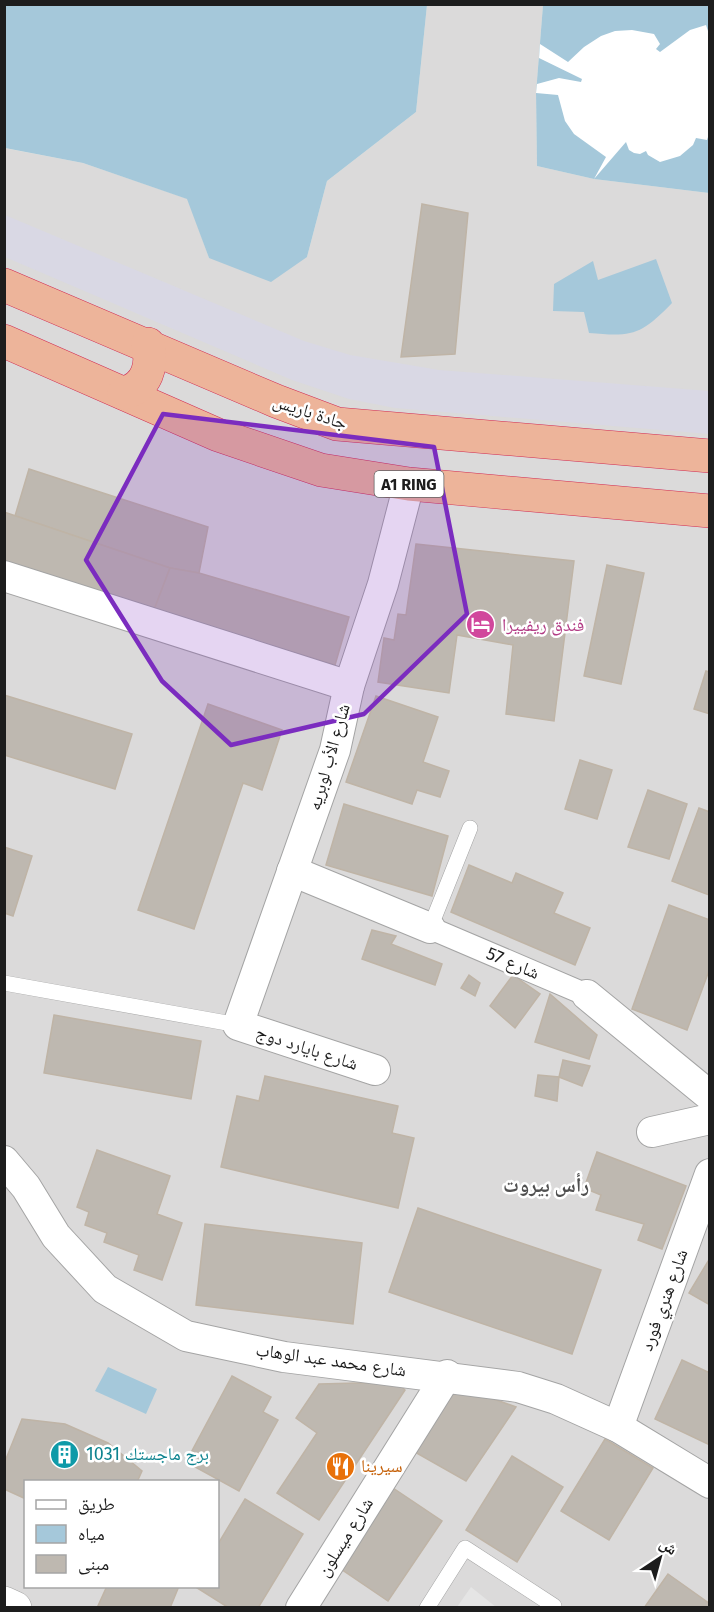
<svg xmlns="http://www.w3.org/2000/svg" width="714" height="1612" font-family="'Fira Sans','Noto Naskh Arabic',sans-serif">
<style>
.residential{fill:#dbdada;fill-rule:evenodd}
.parking{fill:#e5e5e5}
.plaza{fill:#d9d8e4}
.water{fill:#a5c8da}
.pier{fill:#fff}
.building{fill:#beb8b0;stroke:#bfb4a6;stroke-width:1.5}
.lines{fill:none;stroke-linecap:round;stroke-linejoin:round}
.service-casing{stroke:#a4a4a4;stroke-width:16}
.pedestrian-casing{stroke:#a4a4a4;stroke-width:24}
.minor-casing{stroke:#a4a4a4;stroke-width:32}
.tertiary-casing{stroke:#a4a4a4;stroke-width:34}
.trunk-casing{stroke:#d12b53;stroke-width:34}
.service{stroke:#fff;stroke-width:15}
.pedestrian{stroke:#fff;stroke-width:22}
.minor{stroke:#fff;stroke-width:30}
.tertiary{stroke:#fff;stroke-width:33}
.trunk{stroke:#edb49a;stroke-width:33}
.marked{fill:#7b2cbf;fill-opacity:0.2;stroke:#7b2cbf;stroke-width:4.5;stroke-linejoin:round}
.labels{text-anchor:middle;stroke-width:5;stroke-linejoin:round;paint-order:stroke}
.shield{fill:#fff;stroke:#616161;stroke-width:1.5}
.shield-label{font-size:16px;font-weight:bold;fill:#1d1d1d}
.street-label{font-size:18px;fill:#1d1d1d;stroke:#fff}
.hotel-label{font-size:18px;fill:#b23c85;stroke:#fff;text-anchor:start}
.culture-label{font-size:18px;fill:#0d838f;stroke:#fff;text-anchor:start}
.food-label{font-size:18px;fill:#c56008;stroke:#fff;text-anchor:start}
.neighbourhood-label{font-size:20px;font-weight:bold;fill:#505050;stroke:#fff}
</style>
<rect width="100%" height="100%" fill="#eeece3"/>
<path class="residential" d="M427 5H543L536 93 537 166 594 179 709 193V1607H5L4 148 83 163 188 199 209 258 307 257 327 181 416 112ZM26 1482H218V1586H26Z"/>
<polygon class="parking" points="471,1587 496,1607 457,1607"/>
<polygon class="plaza" points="5,215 304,341 350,355 439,370 709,391 709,434 395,408 349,399 292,380 5,257"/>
<g class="water">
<polygon points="4,5 427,5 416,112 327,181 307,257 271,282 209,258 187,199 83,163 5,148"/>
<polygon points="543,5 709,5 709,193 594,179 537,166 536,93"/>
<path d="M656 259 672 303C641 335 633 337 589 333L584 312 553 311 554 284 593 261 598 280Z"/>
<polygon points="108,1367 157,1389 146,1414 95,1391"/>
</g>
<polygon class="pier" points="706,25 710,37 710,131 707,140 696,138 693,145 680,156 660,162 648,155 646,151 640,154 634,153 629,150 626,142 594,179 606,157 574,134 565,121 558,95 536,93 537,84 559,78 581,82 582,79 539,58 540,44 568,62 584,47 601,36 615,31 632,30 654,34 660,44 656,49 660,52 690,30"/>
<g class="building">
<polygon points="422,204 468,213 455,354 401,357"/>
<polygon points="29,469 208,527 199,573 170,568 15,516"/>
<polygon points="4,512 170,568 154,610 4,561"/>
<polygon points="416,544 574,561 554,721 506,714 513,645 457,635 449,693 378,682 384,638 394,640 398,614 406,615"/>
<polygon points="607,565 644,573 621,684 584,676"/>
<polygon points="170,568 199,573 349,617 335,665 154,610"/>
<polygon points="706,671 710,672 710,714 694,709"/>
<polygon points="4,695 132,734 115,789 4,755"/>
<polygon points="376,696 438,717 423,762 449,771 440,797 417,790 412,804 346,782"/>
<polygon points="208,704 282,730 262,790 243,783 194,929 138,910"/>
<polygon points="580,760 612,770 597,819 565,809"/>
<polygon points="648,790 687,804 669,859 628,847"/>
<polygon points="344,804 448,836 432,896 326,865"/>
<polygon points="699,808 710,812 709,895 672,881"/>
<polygon points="4,847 32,856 13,916 4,913"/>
<polygon points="469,865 512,883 516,873 563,893 554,913 590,928 575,965 451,912"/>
<polygon points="669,905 710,920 710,968 687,1030 632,1009"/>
<polygon points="372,930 396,936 391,944 442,964 435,985 362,959"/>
<polygon points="469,975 480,983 475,996 461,988"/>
<polygon points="513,975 540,994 515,1028 490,1006"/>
<polygon points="550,994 597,1035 589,1059 535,1042"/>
<polygon points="54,1015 201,1041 191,1099 44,1073"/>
<polygon points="563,1060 590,1066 582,1086 559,1077"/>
<polygon points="538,1075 559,1077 557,1101 535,1096"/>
<polygon points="265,1076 398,1106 392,1133 414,1138 398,1208 221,1167 237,1096 259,1101"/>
<polygon points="97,1150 170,1176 157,1214 182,1223 162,1280 134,1270 139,1255 104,1242 107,1233 85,1225 89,1212 77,1207"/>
<polygon points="597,1152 686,1186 662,1249 638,1240 644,1224 596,1210 601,1195 584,1188"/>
<polygon points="418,1208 601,1270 572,1354 389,1292"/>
<polygon points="205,1224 362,1243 353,1324 196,1305"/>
<polygon points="710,1258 710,1305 689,1293"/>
<polygon points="682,1360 710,1373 710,1445 655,1419"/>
<polygon points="232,1376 271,1397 263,1412 278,1420 239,1491 186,1462"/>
<polygon points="397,1382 405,1390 319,1520 277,1493 317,1433 296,1418 319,1384"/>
<polygon points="463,1388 516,1407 466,1481 413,1451 445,1397"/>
<polygon points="22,1419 65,1424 108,1443 142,1471 137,1482 26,1482 26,1499 4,1489 4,1464"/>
<polygon points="605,1439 653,1468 609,1540 561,1511"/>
<polygon points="512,1456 563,1487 517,1562 466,1530"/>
<polygon points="393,1488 442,1521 388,1601 338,1567"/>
<polygon points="245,1499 303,1534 258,1608 229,1608 194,1586 218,1586 218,1544"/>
<polygon points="668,1574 710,1604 710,1608 644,1608"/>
<polygon points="107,1586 179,1586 170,1608 97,1608"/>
</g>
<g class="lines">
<defs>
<g id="service">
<polyline points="430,928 470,828"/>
<polyline points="4,983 238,1025"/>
<polyline points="427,1608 465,1548 554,1606"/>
</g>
<polyline id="pedestrian" points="430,928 587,995"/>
<g id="minor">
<polyline points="4,576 349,686"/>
<polyline points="292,871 430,928"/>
<polyline points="587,995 710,1096"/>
<polyline points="375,1070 238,1025 335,750 349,686 383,584 409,484"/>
<polyline points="652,1132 710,1119"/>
<polyline points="4,1161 26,1187 56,1236 105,1289 186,1336 284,1357 518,1387 556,1399 618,1427 710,1483"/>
<polyline points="618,1427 710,1174"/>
<polyline points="301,1608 447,1375"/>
</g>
<polyline id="tertiary" points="4,1603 15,1608"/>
<g id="trunk">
<polyline points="4,285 276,401 337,424 710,456"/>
<polyline points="4,341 218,435 321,470 409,484 710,511"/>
<path d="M124 393C147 387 153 366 148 344"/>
</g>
</defs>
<use href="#service" class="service-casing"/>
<use href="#pedestrian" class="pedestrian-casing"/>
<use href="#minor" class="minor-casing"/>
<use href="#tertiary" class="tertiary-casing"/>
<use href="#trunk" class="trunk-casing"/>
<use href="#service" class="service"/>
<use href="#pedestrian" class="pedestrian"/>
<use href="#minor" class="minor"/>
<use href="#tertiary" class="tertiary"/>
<use href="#trunk" class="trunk"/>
</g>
<path class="marked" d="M163 414 434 447 467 614 364 714 231 745 162 681 86 560Z"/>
<defs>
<symbol id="hotel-disc" viewBox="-11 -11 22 22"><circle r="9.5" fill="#d1479c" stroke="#fff"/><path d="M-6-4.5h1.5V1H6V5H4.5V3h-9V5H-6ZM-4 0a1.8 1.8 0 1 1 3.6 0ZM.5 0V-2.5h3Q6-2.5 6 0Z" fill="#fff"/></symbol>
<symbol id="building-disc" viewBox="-11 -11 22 22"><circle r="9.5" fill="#0f9aa8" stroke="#fff"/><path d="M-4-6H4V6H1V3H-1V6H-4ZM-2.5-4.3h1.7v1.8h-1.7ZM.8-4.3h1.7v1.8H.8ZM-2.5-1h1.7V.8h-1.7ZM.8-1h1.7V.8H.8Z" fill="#fff"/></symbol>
<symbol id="restaurant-disc" viewBox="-11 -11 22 22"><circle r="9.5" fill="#e8710a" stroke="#fff"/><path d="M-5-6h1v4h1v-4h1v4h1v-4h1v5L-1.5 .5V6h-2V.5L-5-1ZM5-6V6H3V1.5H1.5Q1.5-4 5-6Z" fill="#fff"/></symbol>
</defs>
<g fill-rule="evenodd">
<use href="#hotel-disc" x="464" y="608" width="33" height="33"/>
<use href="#building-disc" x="48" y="1438" width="33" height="33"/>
<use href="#restaurant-disc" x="324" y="1450" width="33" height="33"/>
</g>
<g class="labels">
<rect class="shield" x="374.5" y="471" width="69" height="26" rx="4.5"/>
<g class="shield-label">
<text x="409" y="490">A1 RING</text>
</g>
<g class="street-label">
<text transform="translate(310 412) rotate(18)" y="6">جادة باريس</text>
<text transform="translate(329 757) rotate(-74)" y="6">شارع الأب لوبريه</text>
<text transform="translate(513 963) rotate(23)" y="6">شارع 57</text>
<text transform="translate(307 1048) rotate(18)" y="6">شارع بايارد دوج</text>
<text transform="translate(664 1300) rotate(-70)" y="6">شارع هنري فورد</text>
<text transform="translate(331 1360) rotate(8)" y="6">شارع محمد عبد الوهاب</text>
<text transform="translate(345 1537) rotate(-58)" y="6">شارع ميسلون</text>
</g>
<g class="hotel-label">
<text x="502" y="631">فندق ريفييرا</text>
</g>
<g class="culture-label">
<text x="86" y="1460">برج ماجستك 1031</text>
</g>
<g class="food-label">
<text x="361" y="1472">سيرينا</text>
</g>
<g class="neighbourhood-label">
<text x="546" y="1192">رأس بيروت</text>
</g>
</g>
<rect width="714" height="1612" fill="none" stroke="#1d1d1d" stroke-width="12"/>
<rect x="24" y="1480" width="195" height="108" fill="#ffffff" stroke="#a5a5a5" stroke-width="1.5"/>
<rect x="36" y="1500" width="30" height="9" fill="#ffffff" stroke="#a5a5a5" stroke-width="1.5"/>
<text x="78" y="1510" font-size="18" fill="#1d1d1d">طريق</text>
<rect x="36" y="1525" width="30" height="18" fill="#a5c8da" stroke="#a5a5a5" stroke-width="1.5"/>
<text x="78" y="1540" font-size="18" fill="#1d1d1d">مياه</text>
<rect x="36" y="1555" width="30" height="18" fill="#beb8b0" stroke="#a5a5a5" stroke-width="1.5"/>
<text x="78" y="1570" font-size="18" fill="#1d1d1d">مبنى</text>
<g transform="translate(660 1558) rotate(36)" stroke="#ffffff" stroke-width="4.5" paint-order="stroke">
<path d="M0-4.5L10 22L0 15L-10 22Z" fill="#1d1d1d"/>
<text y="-9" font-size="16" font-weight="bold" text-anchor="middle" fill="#1d1d1d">ش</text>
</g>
</svg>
